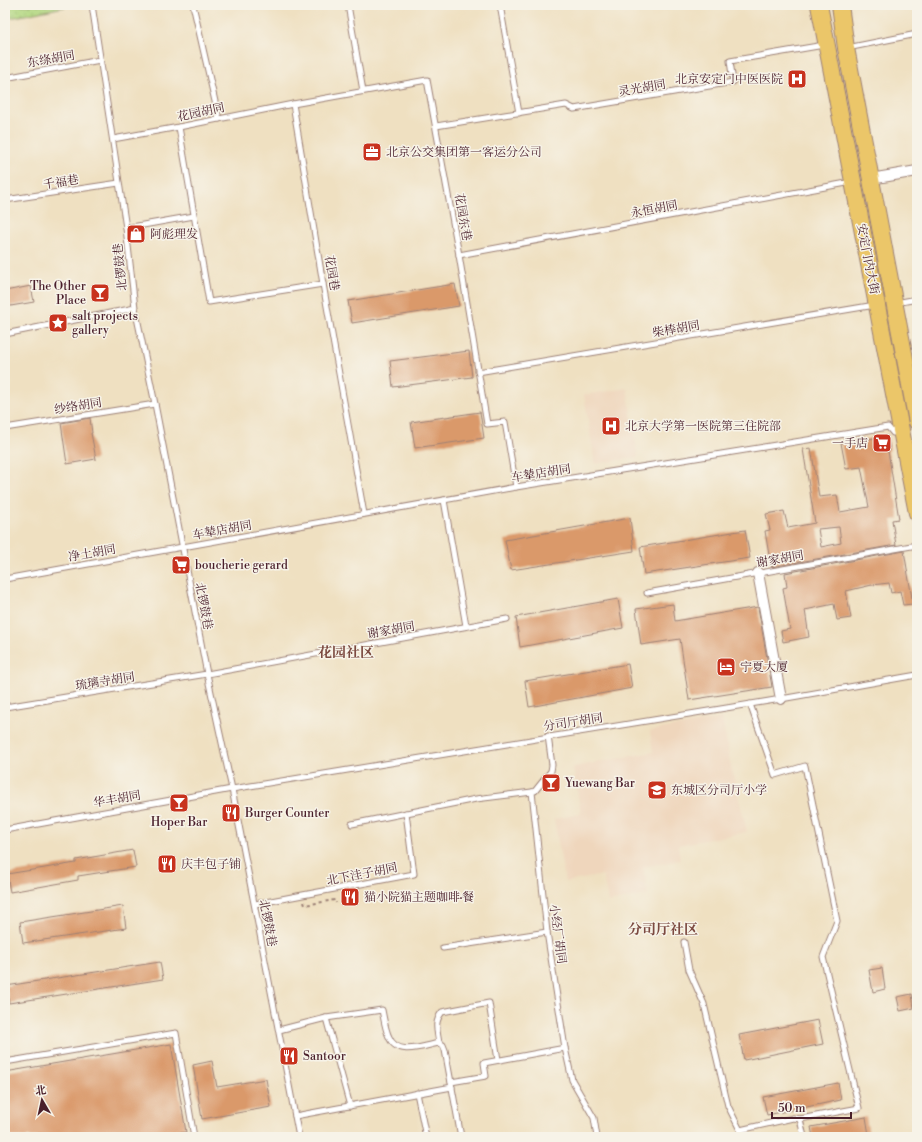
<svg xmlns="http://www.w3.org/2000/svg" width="922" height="1142" font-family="'Libre Bodoni','Noto Serif SC',serif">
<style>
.built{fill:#efd6bc}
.green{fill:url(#green-dots);stroke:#7e7c56}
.building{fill:#da996b;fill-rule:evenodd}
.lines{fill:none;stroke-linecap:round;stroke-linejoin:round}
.service-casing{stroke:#9c8076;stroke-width:7}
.minor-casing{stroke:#9c8076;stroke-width:12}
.primary-casing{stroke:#9c8076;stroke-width:18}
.path{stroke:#9c8076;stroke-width:2;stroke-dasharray:3 3;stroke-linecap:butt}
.service{stroke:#fff;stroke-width:5}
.minor{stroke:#fff;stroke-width:10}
.primary{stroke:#ebc669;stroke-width:16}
.labels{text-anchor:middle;stroke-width:3;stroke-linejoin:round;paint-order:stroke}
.street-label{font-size:12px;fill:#4a1f2b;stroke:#f7f3e8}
.poi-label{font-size:12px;fill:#4a1f2b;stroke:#f7f3e8;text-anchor:start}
.quarter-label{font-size:14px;font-weight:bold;fill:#7c4a41;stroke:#f7f3e8}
</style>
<defs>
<pattern id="green-dots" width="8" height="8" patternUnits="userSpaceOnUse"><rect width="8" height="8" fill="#b3d881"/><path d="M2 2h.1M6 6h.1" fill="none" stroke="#9bb970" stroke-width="1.8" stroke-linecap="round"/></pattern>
</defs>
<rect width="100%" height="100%" fill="#f7f3e8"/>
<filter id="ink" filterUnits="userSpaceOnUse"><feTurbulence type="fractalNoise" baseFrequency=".025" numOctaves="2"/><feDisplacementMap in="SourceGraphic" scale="8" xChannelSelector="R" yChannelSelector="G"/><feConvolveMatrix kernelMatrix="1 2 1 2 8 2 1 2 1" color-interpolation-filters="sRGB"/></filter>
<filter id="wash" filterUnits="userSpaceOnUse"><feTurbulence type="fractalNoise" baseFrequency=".012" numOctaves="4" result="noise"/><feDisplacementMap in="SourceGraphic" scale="16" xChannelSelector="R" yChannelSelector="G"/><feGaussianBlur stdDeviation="0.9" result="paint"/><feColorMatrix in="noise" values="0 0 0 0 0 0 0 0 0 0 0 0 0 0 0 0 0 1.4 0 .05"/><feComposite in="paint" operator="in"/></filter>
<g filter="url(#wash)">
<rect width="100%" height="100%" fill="#efe0c1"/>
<g class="built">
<polygon points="627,388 638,457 595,464 584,395"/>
<polygon points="722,718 730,762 747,832 678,845 680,860 643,867 648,895 608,902 603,875 565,882 554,819 581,814 573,767 653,752 650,731"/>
</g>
<polygon class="green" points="5,5 74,5 5,19"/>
<g id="blocks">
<g class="building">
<polygon points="455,284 459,306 352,323 348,301"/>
<polygon points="31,286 34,302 5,307 5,291"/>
<polygon points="469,351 472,377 393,387 390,361"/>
<polygon points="480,412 484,438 415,448 411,422"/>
<polygon points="90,418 92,433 91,433 96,459 67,464 61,423"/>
<path d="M887 436 890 450 888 451 899 519 892 520 896 545 771 567 765 531 770 530 766 514 784 511 788 528 815 523 803 449 811 448 819 497 837 495 840 512 869 507 861 467 846 469 841 443ZM839 527 841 543 821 547 818 529Z"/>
<polygon points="630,518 634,551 511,570 505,540"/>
<polygon points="745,530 750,558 644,574 640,547"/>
<polygon points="904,551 913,604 903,605 900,591 891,593 889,583 872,585 846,591 851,618 837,620 834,604 805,610 809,637 783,642 781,631 790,629 783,588 787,587 785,573"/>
<polygon points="618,599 623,628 520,647 516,617"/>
<polygon points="673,604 675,621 758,607 772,687 689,700 680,639 641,645 636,609"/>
<polygon points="628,664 632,688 529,707 525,681"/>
<polygon points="133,850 136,867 78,876 78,880 10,892 7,874 76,863 76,860"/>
<polygon points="123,906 126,928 23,943 20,922"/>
<polygon points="160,962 163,979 9,1003 6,986"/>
<polygon points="882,968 885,989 873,992 869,970"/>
<polygon points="912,994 914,1008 900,1011 897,997"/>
<polygon points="818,1020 823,1044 744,1060 739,1035"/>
<polygon points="171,1044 186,1132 158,1137 156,1137 156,1135 146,1137 5,1137 5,1072"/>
<polygon points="212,1061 217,1087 266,1079 271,1107 202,1119 193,1065"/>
<polygon points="838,1083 841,1100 767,1115 763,1097"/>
<polygon points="866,1117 869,1135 860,1137 813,1137 811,1127"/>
</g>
</g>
</g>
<g filter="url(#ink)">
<use href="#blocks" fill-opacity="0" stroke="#9c8076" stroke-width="1"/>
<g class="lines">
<defs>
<g id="service">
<polyline points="92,5 126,228 135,308 155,404 207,674 232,789 299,1137"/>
<polyline points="193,5 219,119"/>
<polyline points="348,5 363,91"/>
<polyline points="500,5 519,113"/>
<polyline points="847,48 917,34"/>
<polyline points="5,78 100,60"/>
<polyline points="436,126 566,105 574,109 733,82 730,61 824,45"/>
<polyline points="179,127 209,302 323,284"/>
<polyline points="113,139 179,127 293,104"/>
<polyline points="5,200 119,183"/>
<polyline points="126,228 194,216"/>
<polyline points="459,255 852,182"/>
<polyline points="896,303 917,299"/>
<polyline points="5,334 135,308"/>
<polyline points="478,372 875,305"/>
<polyline points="5,428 155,404"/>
<polyline points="444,500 466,626"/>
<polyline points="364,514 323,284 293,104 427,80 459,255 487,424 505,422 516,487"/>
<polyline points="5,579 516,487 888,427 893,433 900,432"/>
<polyline points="647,593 917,545"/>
<polyline points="750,704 775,775 805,766 837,921 823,957 859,1108 800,1119 804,1137"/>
<polyline points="5,707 207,674 507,619"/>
<polyline points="548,736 552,765 551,771 535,791 532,792 547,932 565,1048 572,1080 594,1118 597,1137"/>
<polyline points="352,824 476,799 532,792"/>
<polyline points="5,830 232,789 781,699 917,675"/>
<polyline points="255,904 414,874 406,813"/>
<polyline points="684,942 689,970 704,1004 728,1106 740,1130 793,1118 800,1119"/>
<polyline points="443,948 547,932"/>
<path d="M326 1018 382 1010C384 1019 385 1029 389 1037 397 1057 423 1046 439 1043L443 1045 445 1050 461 1137"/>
<polyline points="279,1030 326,1018 350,1106"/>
<path d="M439 1043C437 1030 434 1022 442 1012L489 1003 498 1060"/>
<polyline points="5,1062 176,1033 194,1137"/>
<polyline points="451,1082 486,1076 484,1063 565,1048"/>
<polyline points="417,1093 426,1137"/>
<polyline points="295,1116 452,1087"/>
</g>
<g id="minor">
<polyline points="871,179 917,171"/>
<polyline points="758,573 781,699"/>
</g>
<g id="primary">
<polyline points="819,5 917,513"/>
<polyline points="840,5 846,48 917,422"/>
</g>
</defs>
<use href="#service" class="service-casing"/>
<use href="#minor" class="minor-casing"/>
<use href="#primary" class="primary-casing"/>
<polyline class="path" points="304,902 305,905 335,900 336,903"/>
<use href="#service" class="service"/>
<use href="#minor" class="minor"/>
<use href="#primary" class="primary"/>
</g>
</g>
<defs>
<symbol id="hospital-square" viewBox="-11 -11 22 22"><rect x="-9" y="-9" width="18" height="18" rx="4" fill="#c8321e" stroke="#f7f3e8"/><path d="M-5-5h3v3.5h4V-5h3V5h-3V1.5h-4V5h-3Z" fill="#fff"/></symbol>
<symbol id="office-square" viewBox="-11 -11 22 22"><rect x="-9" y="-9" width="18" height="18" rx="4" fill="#c8321e" stroke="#f7f3e8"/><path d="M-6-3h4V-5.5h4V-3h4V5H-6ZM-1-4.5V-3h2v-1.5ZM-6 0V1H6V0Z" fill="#fff"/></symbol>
<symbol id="shop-square" viewBox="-11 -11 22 22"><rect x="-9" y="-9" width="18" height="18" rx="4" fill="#c8321e" stroke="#f7f3e8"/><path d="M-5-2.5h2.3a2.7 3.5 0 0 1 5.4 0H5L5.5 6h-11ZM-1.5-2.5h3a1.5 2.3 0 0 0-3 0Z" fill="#fff"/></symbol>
<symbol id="bar-square" viewBox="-11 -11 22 22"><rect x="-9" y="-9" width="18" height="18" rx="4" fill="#c8321e" stroke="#f7f3e8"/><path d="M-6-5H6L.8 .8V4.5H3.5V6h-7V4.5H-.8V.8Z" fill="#fff"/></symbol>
<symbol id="sight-square" viewBox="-11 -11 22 22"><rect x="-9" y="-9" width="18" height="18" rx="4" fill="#c8321e" stroke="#f7f3e8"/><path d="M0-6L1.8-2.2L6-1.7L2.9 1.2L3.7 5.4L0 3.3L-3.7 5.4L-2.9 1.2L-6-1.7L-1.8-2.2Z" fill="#fff"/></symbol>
<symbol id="supermarket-square" viewBox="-11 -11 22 22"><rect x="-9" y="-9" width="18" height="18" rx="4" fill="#c8321e" stroke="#f7f3e8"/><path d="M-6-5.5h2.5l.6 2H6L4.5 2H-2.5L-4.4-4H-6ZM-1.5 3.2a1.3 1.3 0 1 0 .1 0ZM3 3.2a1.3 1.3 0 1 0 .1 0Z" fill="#fff"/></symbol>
<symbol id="hotel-square" viewBox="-11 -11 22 22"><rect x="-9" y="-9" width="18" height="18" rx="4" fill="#c8321e" stroke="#f7f3e8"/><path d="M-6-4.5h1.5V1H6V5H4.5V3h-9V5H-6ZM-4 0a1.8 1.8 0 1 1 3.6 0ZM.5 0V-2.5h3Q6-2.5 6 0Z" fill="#fff"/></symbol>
<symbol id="school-square" viewBox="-11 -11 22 22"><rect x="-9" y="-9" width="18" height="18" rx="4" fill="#c8321e" stroke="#f7f3e8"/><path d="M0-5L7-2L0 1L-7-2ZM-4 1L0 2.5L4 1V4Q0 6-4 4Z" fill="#fff"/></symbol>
<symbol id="restaurant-square" viewBox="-11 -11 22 22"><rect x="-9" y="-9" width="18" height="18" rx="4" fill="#c8321e" stroke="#f7f3e8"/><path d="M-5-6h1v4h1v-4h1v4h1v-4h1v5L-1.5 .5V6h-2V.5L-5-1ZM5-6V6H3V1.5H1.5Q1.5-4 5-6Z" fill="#fff"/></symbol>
</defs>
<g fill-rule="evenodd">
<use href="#hospital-square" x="786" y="68" width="22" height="22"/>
<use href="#office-square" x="361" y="141" width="22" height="22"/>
<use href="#shop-square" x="125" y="223" width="22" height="22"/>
<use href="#bar-square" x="89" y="282" width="22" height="22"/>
<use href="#sight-square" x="47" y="312" width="22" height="22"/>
<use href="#hospital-square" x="600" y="415" width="22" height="22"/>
<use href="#supermarket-square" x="871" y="432" width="22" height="22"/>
<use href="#supermarket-square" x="170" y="554" width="22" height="22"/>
<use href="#hotel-square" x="715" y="656" width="22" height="22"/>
<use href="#bar-square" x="540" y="772" width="22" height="22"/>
<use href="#school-square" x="646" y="779" width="22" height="22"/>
<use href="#bar-square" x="168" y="792" width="22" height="22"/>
<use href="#restaurant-square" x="220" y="802" width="22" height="22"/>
<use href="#restaurant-square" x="156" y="853" width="22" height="22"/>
<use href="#restaurant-square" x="339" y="886" width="22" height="22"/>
<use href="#restaurant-square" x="278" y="1045" width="22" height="22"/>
</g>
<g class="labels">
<g class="street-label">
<text transform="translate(51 59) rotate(-10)" y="4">东绦胡同</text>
<text transform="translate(642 88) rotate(-10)" y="4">灵光胡同</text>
<text transform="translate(201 112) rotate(-12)" y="4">花园胡同</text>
<text transform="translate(61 182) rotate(-9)" y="4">千福巷</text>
<text transform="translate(654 209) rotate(-11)" y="4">永恒胡同</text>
<text transform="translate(463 217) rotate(80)" y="4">花园东巷</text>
<text transform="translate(868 259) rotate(79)" y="4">安定门内大街</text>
<text transform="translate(120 267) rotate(-96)" y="4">北锣鼓巷</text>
<text transform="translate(332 273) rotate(80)" y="4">花园巷</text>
<text transform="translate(676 329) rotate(-10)" y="4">柴棒胡同</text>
<text transform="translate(78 406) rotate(-9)" y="4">纱络胡同</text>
<text transform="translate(541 473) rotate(-9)" y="4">车辇店胡同</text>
<text transform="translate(222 530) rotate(-10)" y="4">车辇店胡同</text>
<text transform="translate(92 553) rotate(-10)" y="4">净土胡同</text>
<text transform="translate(780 559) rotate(-10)" y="4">谢家胡同</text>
<text transform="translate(204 606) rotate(79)" y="4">北锣鼓巷</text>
<text transform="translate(391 630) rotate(-10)" y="4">谢家胡同</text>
<text transform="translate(105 681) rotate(-9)" y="4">琉璃寺胡同</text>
<text transform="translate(573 722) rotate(-9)" y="4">分司厅胡同</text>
<text transform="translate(117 799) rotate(-10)" y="4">华丰胡同</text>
<text transform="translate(362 874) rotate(-11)" y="4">北下洼子胡同</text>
<text transform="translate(268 923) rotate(79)" y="4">北锣鼓巷</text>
<text transform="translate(558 934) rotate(82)" y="4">小经厂胡同</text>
</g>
<g class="poi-label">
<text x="783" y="83" text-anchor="end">北京安定门中医医院</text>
<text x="386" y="156">北京公交集团第一客运分公司</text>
<text x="150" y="238">阿彪理发</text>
<text x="86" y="290" text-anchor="end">The Other<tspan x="86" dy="14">Place</tspan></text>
<text x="72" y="320">salt projects<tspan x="72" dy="14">gallery</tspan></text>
<text x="625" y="430">北京大学第一医院第三住院部</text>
<text x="868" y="447" text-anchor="end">一手店</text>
<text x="195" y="569">boucherie gerard</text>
<text x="740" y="671">宁夏大厦</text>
<text x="565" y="787">Yuewang Bar</text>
<text x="671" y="794">东城区分司厅小学</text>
<text x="245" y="817">Burger Counter</text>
<text x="179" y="826" text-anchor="middle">Hoper Bar</text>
<text x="181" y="868">庆丰包子铺</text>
<text x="364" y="901">猫小院猫主题咖啡·餐</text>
<text x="303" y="1060">Santoor</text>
</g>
<g class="quarter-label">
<text x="346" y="657">花园社区</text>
<text x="663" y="934">分司厅社区</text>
</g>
</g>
<rect width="922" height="1142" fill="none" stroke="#f7f3e8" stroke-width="20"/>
<g transform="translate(42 1100) rotate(351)" stroke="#f7f3e8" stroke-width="3" paint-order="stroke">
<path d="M0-3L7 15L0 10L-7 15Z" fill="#4a1f2b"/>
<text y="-6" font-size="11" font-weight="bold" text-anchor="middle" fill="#4a1f2b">北</text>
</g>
<path d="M772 1112v6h79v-6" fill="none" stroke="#4a1f2b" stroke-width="2"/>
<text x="778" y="1112" font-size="12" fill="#4a1f2b" stroke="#f7f3e8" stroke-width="3" paint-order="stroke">50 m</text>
</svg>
